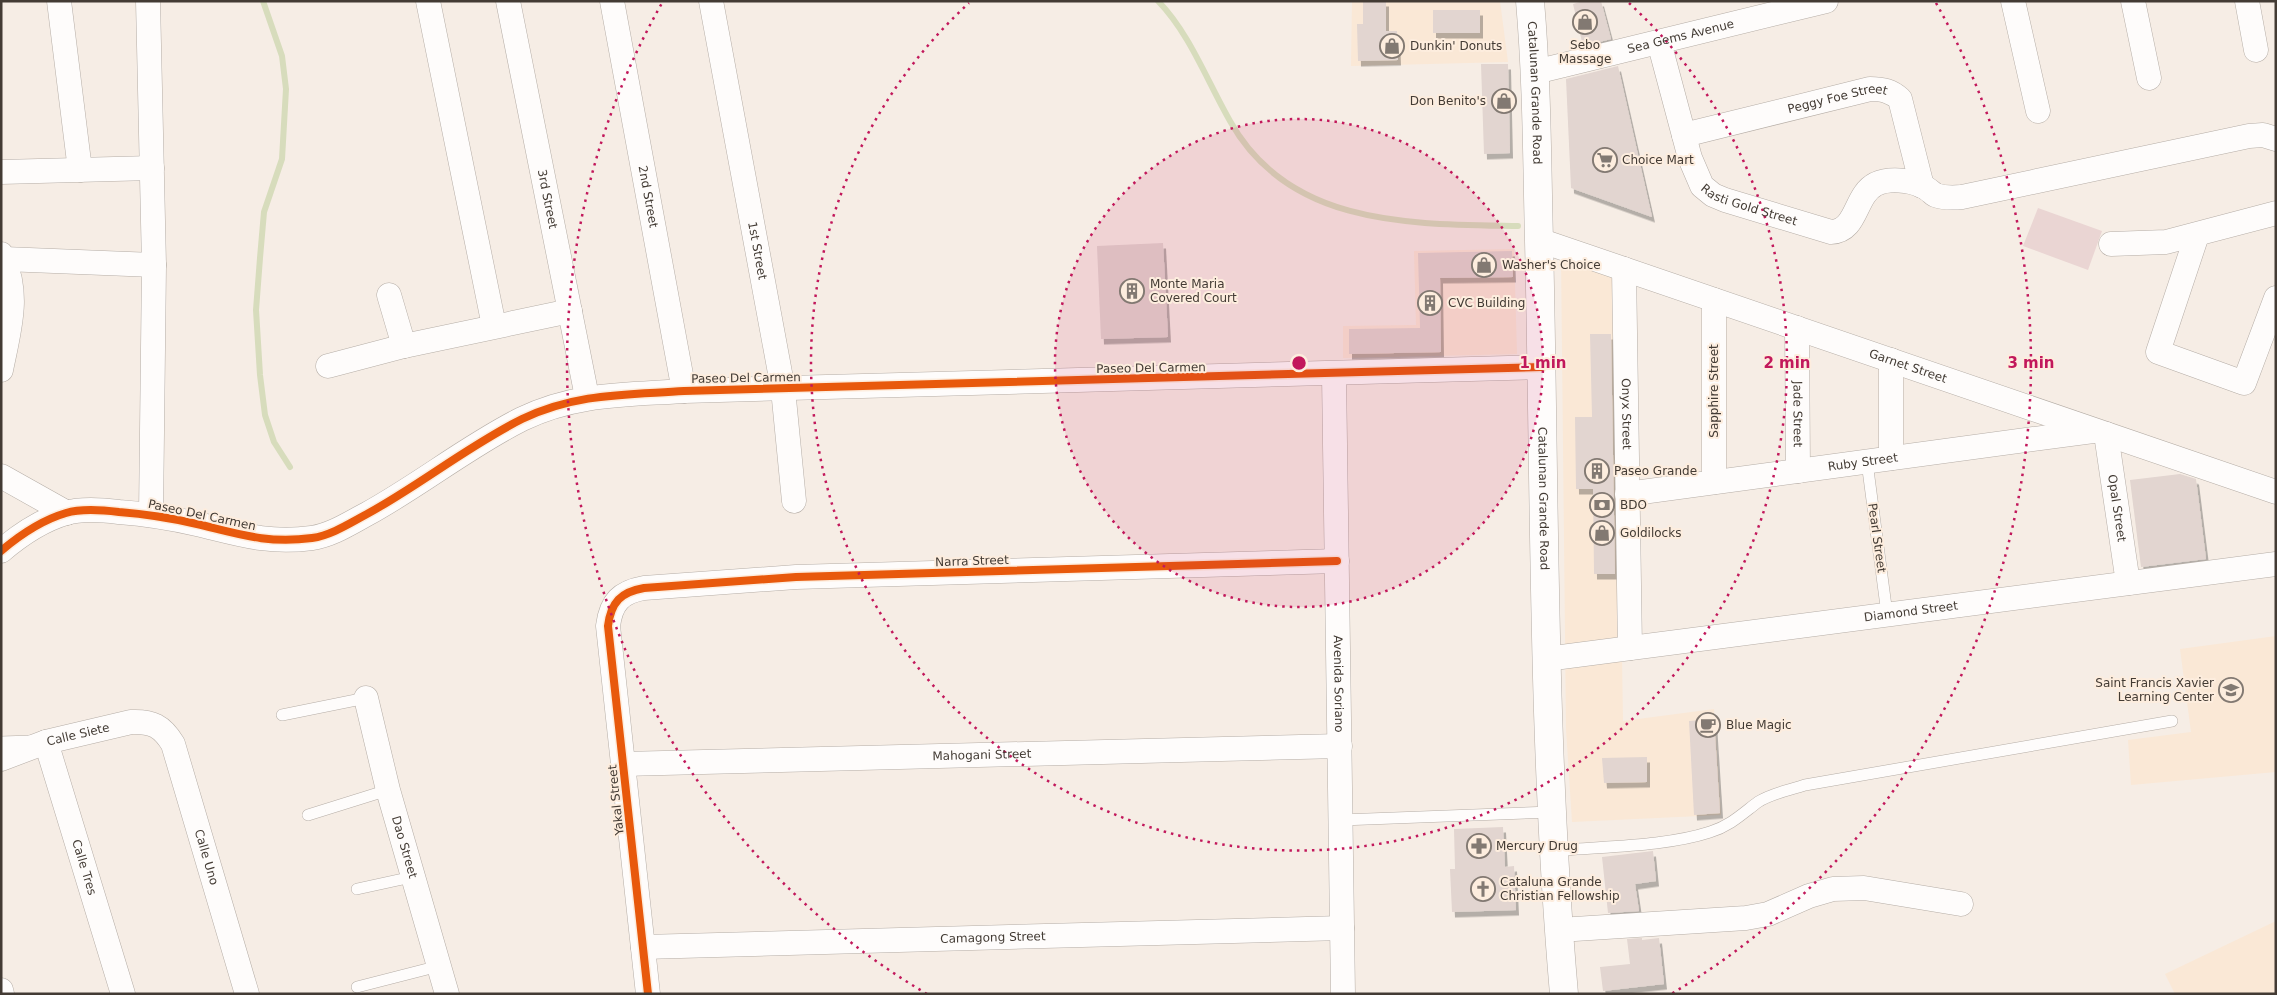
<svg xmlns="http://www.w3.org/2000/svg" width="2277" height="995" font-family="'DejaVu Sans',sans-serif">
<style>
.built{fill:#fae8d6}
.garden{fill:#ead5d3}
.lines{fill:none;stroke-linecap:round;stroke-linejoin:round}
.stream{stroke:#d7dcbc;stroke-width:6}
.building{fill:#e2d5d0;filter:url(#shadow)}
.service-casing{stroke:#b5ada6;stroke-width:12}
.minor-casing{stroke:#b5ada6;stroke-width:25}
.primary-casing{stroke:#b5ada6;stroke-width:29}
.service{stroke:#fefcfb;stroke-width:11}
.minor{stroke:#fefcfb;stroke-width:24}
.primary{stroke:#fefcfb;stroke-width:28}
.cycleway-casing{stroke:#fdedde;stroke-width:11}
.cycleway{stroke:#e8590c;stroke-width:8}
.ring{fill:none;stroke:#c2185b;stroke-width:2.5;stroke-dasharray:2.5 5}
.labels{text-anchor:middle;stroke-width:4;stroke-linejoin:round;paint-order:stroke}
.street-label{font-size:12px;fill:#433b34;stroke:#fdedde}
.poi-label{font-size:12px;fill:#433b34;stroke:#fdedde;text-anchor:start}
.centre{fill:#c2185b;stroke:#fdedde;stroke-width:2.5}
.ring-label{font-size:15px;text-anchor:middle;font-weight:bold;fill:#c2185b;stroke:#fdedde;stroke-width:4;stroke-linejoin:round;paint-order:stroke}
</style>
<defs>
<filter id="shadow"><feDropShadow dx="3" dy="5.5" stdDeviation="0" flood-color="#0004"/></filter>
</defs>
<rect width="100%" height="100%" fill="#f6ede5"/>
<g class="built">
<polygon points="1352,1 1500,1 1508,62 1351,66"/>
<polygon points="1514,249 1517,354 1343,358 1343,326 1416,325 1414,251"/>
<polygon points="1561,256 1616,275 1623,721 1714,709 1721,815 1572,822 1566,729"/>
<polygon points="2276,636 2276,772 2131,785 2128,740 2191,732 2180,649"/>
<polygon points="2276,921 2276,994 2175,994 2165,974"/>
</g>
<polygon class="garden" points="2038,208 2102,231 2088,270 2023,246"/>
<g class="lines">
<g class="stream">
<polyline points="263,1 282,56 286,89 282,159 264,212 260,258 256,310 260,375 265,415 274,442 290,467"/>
<path d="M1158 1C1190 34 1207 81 1230 121 1289 227 1411 224 1518 226"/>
</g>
</g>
<g class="building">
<polygon points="1363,1 1386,1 1386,31 1397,31 1398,60 1358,61 1357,24 1363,24"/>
<polygon points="1583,1 1601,1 1611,39 1583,46 1573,4"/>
<rect x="1433" y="10" width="47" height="23"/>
<polygon points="1481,64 1508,64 1510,153 1484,154"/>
<polygon points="1618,66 1652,217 1571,188 1566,79"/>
<polygon points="1163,243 1168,337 1101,339 1097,246"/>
<polygon points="1512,251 1513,277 1440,278 1441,352 1349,354 1349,329 1420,328 1418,253"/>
<polygon points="1590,334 1611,334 1615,574 1594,574 1593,489 1576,489 1575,417 1592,417"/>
<polygon points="2180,474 2196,479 2206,559 2141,567 2130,480"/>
<polygon points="1714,719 1720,813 1694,815 1689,721"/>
<polygon points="1647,757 1647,782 1604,783 1602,758"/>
<polygon points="1503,827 1505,867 1514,866 1516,910 1452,912 1450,869 1455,869 1454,829"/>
<polygon points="1653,851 1656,881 1635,884 1639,911 1608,913 1602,857"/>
<polygon points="1642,938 1642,940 1659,938 1664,984 1603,991 1600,967 1630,964 1627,939"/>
</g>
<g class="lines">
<defs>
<g id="service">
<polyline points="1867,462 1887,614"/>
<polyline points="282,715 366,698"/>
<polyline points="1,742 32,741"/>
<polyline points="308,815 388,790"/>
<polyline points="1341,820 1551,812"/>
<path d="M1553 851C1602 846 1664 847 1710 832 1730 826 1742 814 1758 802 1772 793 1790 790 1805 785L2172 721"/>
<polyline points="357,889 412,877"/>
<polyline points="357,987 439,966"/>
</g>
<g id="minor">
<polyline points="59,1 80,170"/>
<polyline points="148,1 154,265 151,515"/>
<polyline points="428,1 494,326"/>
<path id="s1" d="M508 1 587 397"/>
<path id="s2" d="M612 1 684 391"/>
<path id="s3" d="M711 1 783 389 794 501"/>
<polyline points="2013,1 2038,111"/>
<polyline points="2133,1 2149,78"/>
<polyline points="2247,1 2256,50"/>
<path id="s4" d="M1659 42 1690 158 1702 186 1713 195 1725 200 1831 232C1858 231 1854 195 1876 184 1889 178 1910 180 1922 186 1927 188 1931 192 1935 195 1944 198 1953 198 1962 197L2249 136 2263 135 2276 139"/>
<path id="s5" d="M1535 72 1826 1"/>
<path id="s6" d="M1684 135 1870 89C1883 89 1891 91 1900 99L1922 186"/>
<polyline points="1,172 152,168"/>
<polyline points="2197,235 2158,352 2244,383 2276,298"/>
<path id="s7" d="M1539 240 2276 492"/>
<polyline points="2111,244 2166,242 2276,213"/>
<path d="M1 254C21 293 9 330 1 370"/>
<polyline points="4,259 154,265"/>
<path id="s8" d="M1624 269 1630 648"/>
<polyline points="389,295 404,346"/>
<path id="s9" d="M1797 328 1798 471"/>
<polyline points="1891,360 1891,458"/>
<polyline points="328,366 404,346 570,311"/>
<path id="s10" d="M1334 375 1343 994"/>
<path id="s11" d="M2106 434 2128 583"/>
<polyline points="1,476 67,513"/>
<polyline points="1714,482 1714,300"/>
<path id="s12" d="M1627 494 2093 431"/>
<path d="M1 551C21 534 42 520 66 513 82 508 103 510 119 512 145 514 171 518 197 524 239 534 267 544 312 538 332 535 350 523 367 514 420 485 468 446 522 419 576 393 625 395 684 391L1542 367"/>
<path id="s13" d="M1546 659 2276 564"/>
<path id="s14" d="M366 698 388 790 447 994"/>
<path id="s15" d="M46 742 123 994"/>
<path id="s16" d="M1 759 46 742 131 722C152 721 162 726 173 744L247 994"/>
<path id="s17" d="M623 764 1340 746"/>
<polyline points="1559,930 1746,918 1768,914 1809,896 1833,889 1864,888 1961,904"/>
<path id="s18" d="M643 947 1342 928"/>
<polyline points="1,990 2,994"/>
<path d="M648 994 608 626C611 602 621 592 644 588L796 577 1337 561"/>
</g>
<g id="primary">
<path id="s19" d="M1530 1C1537 81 1537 161 1539 241 1545 492 1542 743 1564 994"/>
</g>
</defs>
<use href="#service" class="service-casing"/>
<use href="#minor" class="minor-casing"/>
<use href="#primary" class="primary-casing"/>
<use href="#service" class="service"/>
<use href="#minor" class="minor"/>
<use href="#primary" class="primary"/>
<defs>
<g id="cycleway">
<path d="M1 551C21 534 42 520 66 513 82 508 103 510 119 512 145 514 171 518 197 524 239 534 267 544 312 538 332 535 350 523 367 514 420 485 468 446 522 419 576 393 625 395 684 391L1542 367"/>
<path d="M648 994 608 626C611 602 621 592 644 588L796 577 1337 561"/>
</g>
</defs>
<use href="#cycleway" class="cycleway-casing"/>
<use href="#cycleway" class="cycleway"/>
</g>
<circle cx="1299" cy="363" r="244" fill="#c2185b" fill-opacity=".12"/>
<g class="ring">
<circle cx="1299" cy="363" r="244"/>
<path d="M1629 3A488 488 0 1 1 969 3"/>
<path d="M927 994A732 732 0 0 1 662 3M1936 3A732 732 0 0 1 1671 994"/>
</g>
<defs>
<symbol id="shop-ring" viewBox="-11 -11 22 22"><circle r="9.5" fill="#fdedde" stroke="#827972" stroke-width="1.5"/><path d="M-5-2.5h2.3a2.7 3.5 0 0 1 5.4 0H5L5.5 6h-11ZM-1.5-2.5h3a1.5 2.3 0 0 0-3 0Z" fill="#827972"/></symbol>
<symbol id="supermarket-ring" viewBox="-11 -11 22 22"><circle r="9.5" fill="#fdedde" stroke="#827972" stroke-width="1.5"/><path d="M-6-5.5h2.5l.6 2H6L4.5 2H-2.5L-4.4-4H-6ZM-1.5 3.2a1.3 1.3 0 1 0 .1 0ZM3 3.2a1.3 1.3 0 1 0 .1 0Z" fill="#827972"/></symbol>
<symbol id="building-ring" viewBox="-11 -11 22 22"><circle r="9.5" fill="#fdedde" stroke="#827972" stroke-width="1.5"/><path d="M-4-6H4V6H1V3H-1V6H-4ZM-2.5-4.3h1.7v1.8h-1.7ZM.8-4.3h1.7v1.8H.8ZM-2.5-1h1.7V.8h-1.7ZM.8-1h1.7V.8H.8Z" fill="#827972"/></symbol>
<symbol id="bank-ring" viewBox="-11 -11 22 22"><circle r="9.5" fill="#fdedde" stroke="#827972" stroke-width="1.5"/><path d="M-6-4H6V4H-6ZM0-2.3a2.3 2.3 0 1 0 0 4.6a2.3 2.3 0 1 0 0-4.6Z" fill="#827972"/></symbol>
<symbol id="school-ring" viewBox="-11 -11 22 22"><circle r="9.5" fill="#fdedde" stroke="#827972" stroke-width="1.5"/><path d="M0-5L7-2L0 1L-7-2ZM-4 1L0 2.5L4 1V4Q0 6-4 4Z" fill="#827972"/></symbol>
<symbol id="cafe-ring" viewBox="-11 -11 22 22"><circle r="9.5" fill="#fdedde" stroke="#827972" stroke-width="1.5"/><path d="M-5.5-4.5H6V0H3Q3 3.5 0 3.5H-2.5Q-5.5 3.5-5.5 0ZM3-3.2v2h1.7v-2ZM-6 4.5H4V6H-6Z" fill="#827972"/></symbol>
<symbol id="pharmacy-ring" viewBox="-11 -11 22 22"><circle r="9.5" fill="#fdedde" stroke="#827972" stroke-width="1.5"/><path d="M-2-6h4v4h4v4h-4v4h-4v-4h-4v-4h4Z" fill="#827972"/></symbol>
<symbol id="church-ring" viewBox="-11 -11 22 22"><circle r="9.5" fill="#fdedde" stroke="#827972" stroke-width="1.5"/><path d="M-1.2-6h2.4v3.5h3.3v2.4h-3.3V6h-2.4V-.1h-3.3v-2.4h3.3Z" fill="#827972"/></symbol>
</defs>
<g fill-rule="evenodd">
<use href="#shop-ring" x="1571" y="8" width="28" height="28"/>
<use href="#shop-ring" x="1378" y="32" width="28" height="28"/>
<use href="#shop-ring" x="1490" y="87" width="28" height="28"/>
<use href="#supermarket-ring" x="1591" y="146" width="28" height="28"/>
<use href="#shop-ring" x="1470" y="251" width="28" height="28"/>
<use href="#building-ring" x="1118" y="277" width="28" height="28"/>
<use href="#building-ring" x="1416" y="289" width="28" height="28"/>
<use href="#building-ring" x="1583" y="457" width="28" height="28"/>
<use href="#bank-ring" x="1588" y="491" width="28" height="28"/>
<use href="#shop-ring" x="1588" y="519" width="28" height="28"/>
<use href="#school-ring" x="2217" y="676" width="28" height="28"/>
<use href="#cafe-ring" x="1694" y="711" width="28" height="28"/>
<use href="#pharmacy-ring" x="1465" y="832" width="28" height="28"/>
<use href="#church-ring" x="1469" y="875" width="28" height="28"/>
</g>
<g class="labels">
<g class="street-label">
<text dy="4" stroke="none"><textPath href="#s5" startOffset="150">Sea Gems Avenue</textPath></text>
<text dy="4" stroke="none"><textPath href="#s19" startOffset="92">Catalunan Grande Road</textPath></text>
<text dy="4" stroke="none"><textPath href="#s6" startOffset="158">Peggy Foe Street</textPath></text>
<text dy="4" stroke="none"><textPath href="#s2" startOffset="199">2nd Street</textPath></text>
<text dy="4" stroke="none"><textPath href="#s1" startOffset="202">3rd Street</textPath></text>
<text dy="4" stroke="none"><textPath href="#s4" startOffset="202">Rasti Gold Street</textPath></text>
<text dy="4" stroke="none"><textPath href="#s3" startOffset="254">1st Street</textPath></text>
<text dy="4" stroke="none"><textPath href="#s7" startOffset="390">Garnet Street</textPath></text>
<text transform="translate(1151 368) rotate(-1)" y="4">Paseo Del Carmen</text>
<text transform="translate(746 378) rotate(-1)" y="4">Paseo Del Carmen</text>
<text transform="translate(1714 391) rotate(-90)" y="4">Sapphire Street</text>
<text dy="4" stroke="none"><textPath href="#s8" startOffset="145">Onyx Street</textPath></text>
<text dy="4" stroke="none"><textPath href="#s9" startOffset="86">Jade Street</textPath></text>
<text dy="4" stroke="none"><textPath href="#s12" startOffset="238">Ruby Street</textPath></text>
<text dy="4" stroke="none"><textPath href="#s19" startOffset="498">Catalunan Grande Road</textPath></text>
<text dy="4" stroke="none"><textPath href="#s11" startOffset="75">Opal Street</textPath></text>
<text transform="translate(202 515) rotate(12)" y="4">Paseo Del Carmen</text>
<text transform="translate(1877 538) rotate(82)" y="4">Pearl Street</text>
<text transform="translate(972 561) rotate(-2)" y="4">Narra Street</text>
<text dy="4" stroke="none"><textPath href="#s13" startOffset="368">Diamond Street</textPath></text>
<text dy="4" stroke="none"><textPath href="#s10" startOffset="309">Avenida Soriano</textPath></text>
<text dy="4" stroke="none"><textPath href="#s16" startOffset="81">Calle Siete</textPath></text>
<text dy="4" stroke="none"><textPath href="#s17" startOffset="359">Mahogani Street</textPath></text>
<text transform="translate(616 800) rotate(-96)" y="4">Yakal Street</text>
<text dy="4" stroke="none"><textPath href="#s14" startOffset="154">Dao Street</textPath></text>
<text dy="4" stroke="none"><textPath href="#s16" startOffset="304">Calle Uno</textPath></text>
<text dy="4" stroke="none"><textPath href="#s15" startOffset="131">Calle Tres</textPath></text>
<text dy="4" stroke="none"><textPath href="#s18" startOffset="350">Camagong Street</textPath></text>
</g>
<g class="poi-label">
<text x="1585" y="49" text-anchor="middle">Sebo<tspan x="1585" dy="14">Massage</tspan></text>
<text x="1410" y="50">Dunkin' Donuts</text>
<text x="1486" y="105" text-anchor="end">Don Benito's</text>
<text x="1622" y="164">Choice Mart</text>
<text x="1502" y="269">Washer's Choice</text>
<text x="1150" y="288">Monte Maria<tspan x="1150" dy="14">Covered Court</tspan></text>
<text x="1448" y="307">CVC Building</text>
<text x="1614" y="475">Paseo Grande</text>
<text x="1620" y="509">BDO</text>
<text x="1620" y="537">Goldilocks</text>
<text x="2214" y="687" text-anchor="end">Saint Francis Xavier<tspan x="2214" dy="14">Learning Center</tspan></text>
<text x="1726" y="729">Blue Magic</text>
<text x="1496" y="850">Mercury Drug</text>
<text x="1500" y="886">Cataluna Grande<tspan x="1500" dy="14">Christian Fellowship</tspan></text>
</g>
</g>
<circle cx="1299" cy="363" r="8" class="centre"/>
<g class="ring-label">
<text x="1543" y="368">1 min</text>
<text x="1787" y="368">2 min</text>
<text x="2031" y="368">3 min</text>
</g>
<rect width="2277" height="995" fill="none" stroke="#433b34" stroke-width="5"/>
</svg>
